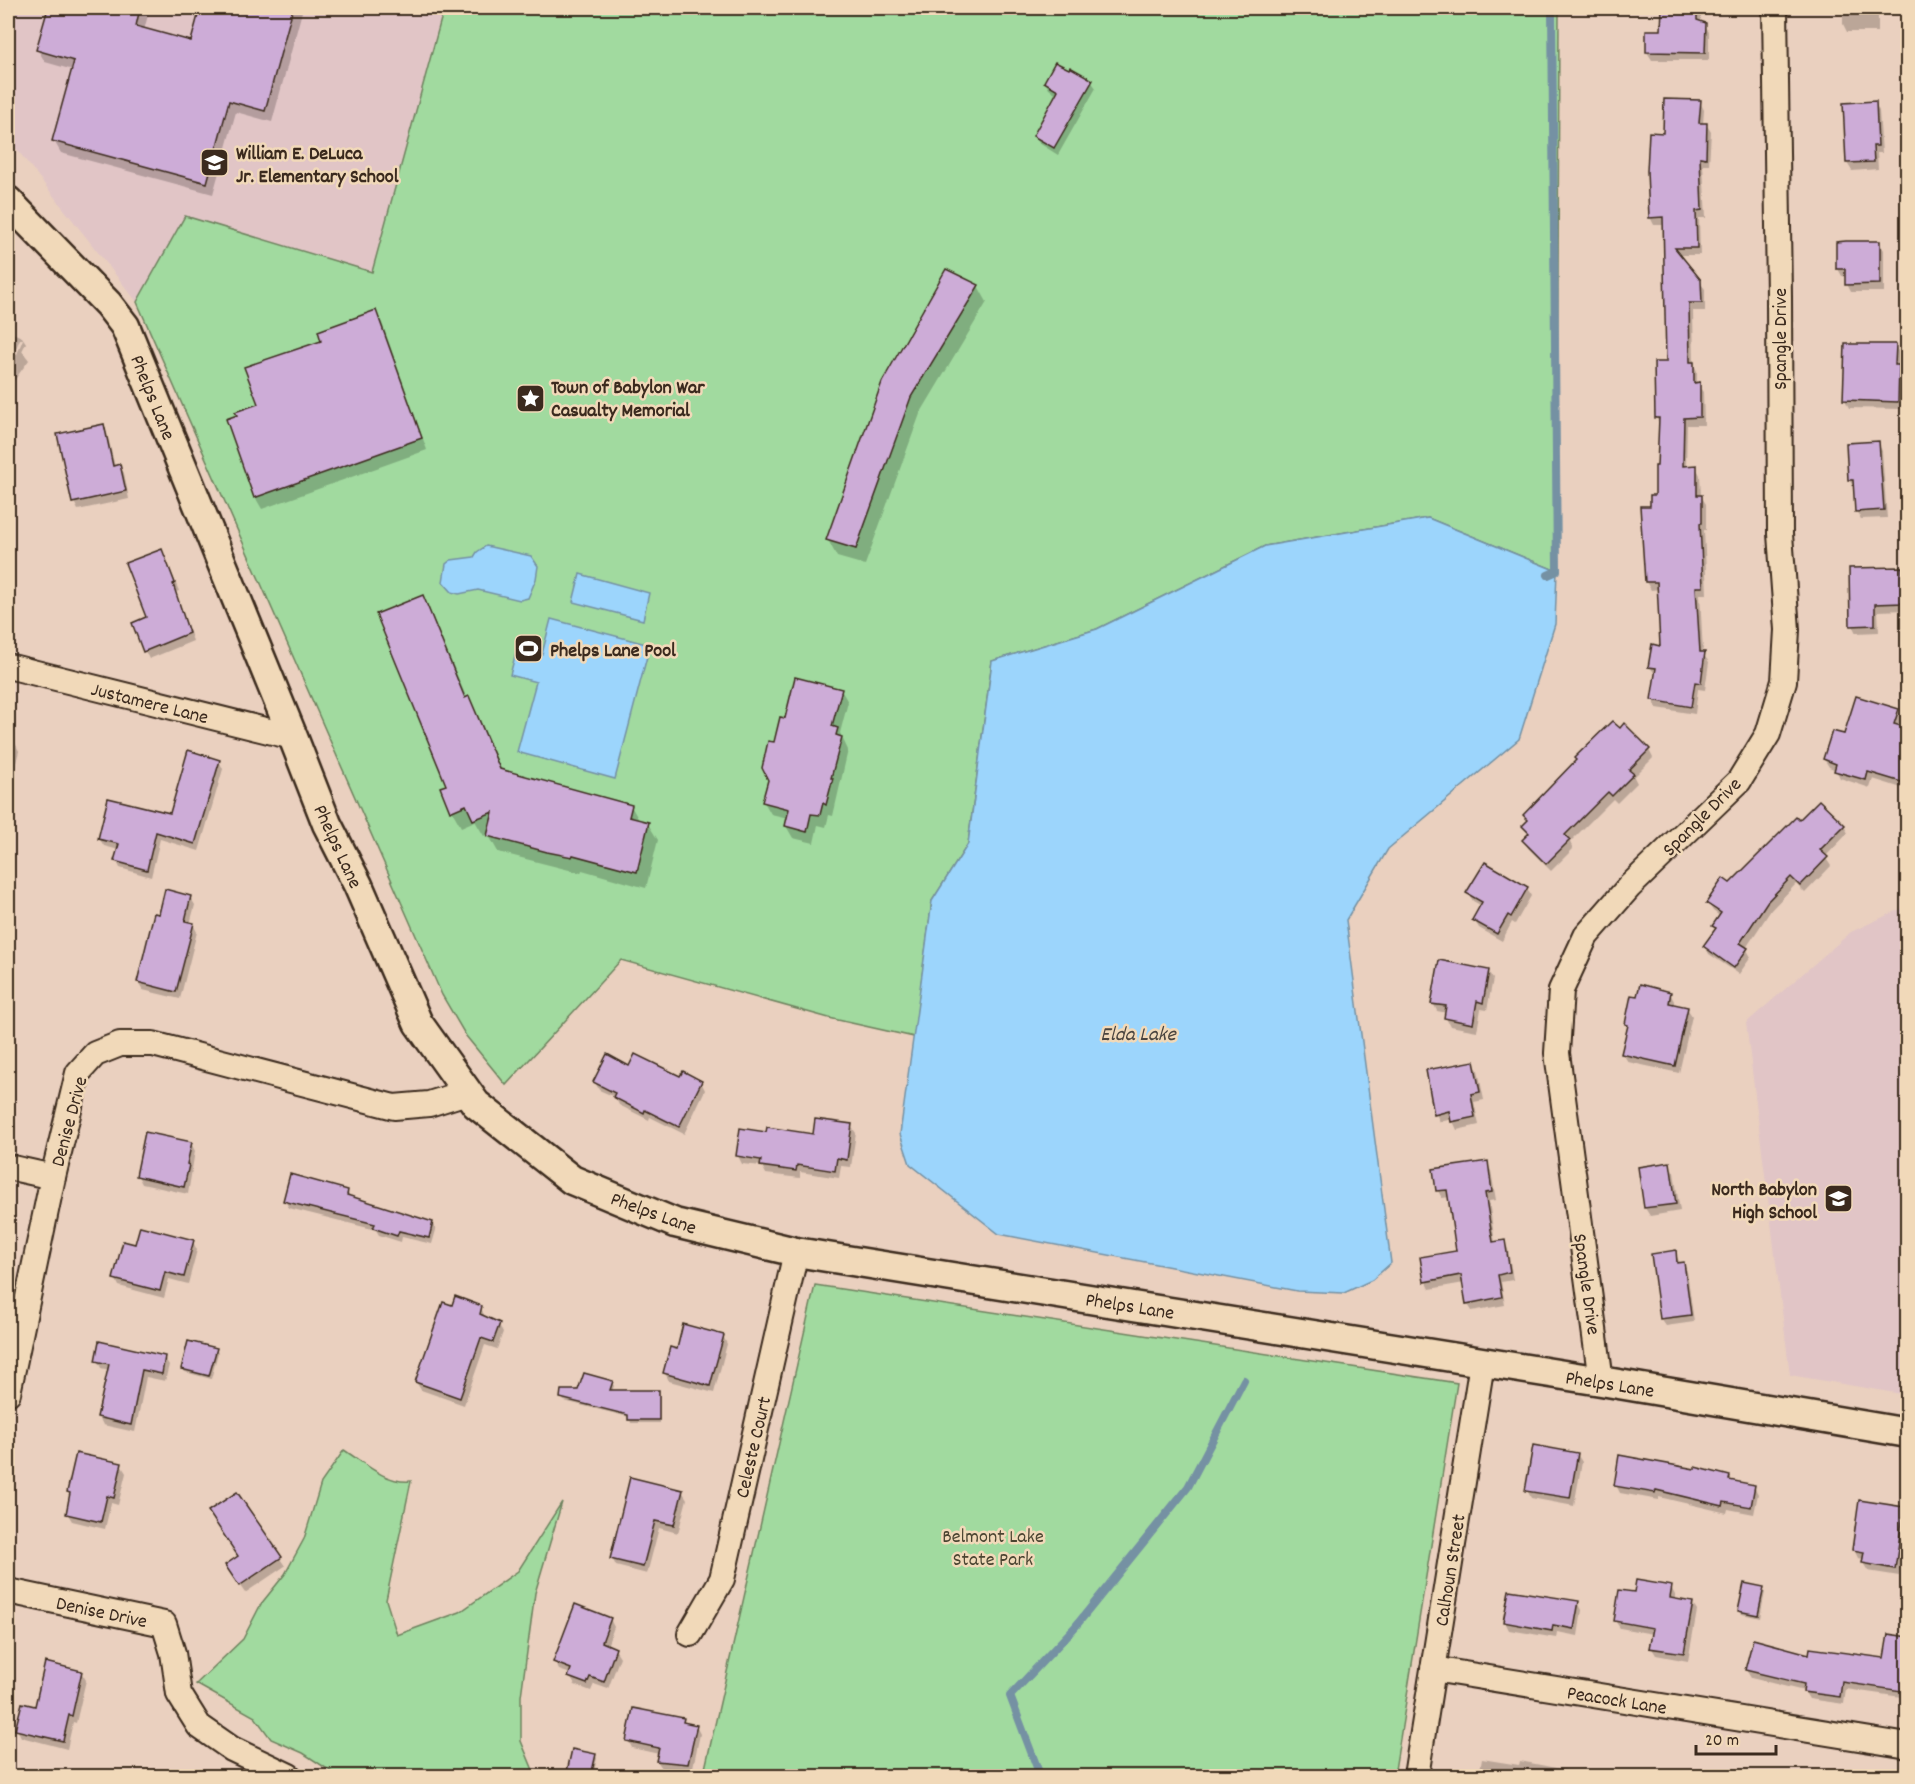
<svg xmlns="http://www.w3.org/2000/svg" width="1915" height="1784" font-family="Dekko,sans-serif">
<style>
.built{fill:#e1c5c6}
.green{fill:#a1da9f;stroke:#6e825e;stroke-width:1.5}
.water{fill:#9cd5fc;stroke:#7591a3;stroke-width:1.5}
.shadow{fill:#0003;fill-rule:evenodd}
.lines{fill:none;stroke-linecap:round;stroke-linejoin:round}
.stream{stroke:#7591a3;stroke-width:8}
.building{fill:#cdacd7;stroke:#3b2a1e;stroke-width:1.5}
.minor-casing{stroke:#3b2a1e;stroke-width:28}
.tertiary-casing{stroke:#3b2a1e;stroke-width:33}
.minor{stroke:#f1d9b9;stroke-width:24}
.tertiary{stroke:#f1d9b9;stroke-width:28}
.labels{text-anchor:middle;stroke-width:5;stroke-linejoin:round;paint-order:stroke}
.poi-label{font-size:20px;font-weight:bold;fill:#3b2a1e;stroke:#f1d9b9;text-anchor:start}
.street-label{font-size:20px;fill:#3b2a1e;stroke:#f1d9b9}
.park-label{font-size:20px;fill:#4a4431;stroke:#f1d9b9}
.water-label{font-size:21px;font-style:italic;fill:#4a443f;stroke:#f1d9b9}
</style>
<rect width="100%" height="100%" fill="#ead0bf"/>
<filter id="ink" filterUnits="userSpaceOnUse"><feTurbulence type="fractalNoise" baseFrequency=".0167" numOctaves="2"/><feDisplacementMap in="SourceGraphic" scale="12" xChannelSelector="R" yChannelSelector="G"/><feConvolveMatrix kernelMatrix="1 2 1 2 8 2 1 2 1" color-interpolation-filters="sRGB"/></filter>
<g filter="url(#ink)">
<g class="built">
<polygon points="8,8 444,8 372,272 185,216 137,302 8,138"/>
<polygon points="1907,906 1907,1395 1790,1375 1746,1023 1851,932"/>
</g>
<g class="green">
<polygon points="444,8 1559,8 1557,571 1428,518 1265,546 1097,629 992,661 968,844 932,901 914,1037 829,1018 621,960 506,1085 466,1036 442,995 137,302 185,216 372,272"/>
<polygon points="815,1285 1457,1383 1394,1776 701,1776 704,1773"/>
<path d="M344 1450C363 1462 386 1484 411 1481L386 1600 397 1635 460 1612 518 1571 562 1502 535 1593 521 1696V1741L533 1770 538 1776H338L303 1753 271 1739 255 1717 196 1684 243 1639 261 1604 285 1574 304 1539 321 1483Z"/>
</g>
<g class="water">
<polygon points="1428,518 1557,571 1555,624 1519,739 1388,849 1346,920 1391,1263 1372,1280 1344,1293 1297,1291 999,1234 910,1164 900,1134 932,901 968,844 992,661 1097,629 1265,546"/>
<polygon points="486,546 531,556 538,566 536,579 528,598 520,600 478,590 459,594 452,592 443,582 446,564 451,560 474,557 477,552"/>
<polygon points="580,574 649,593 643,620 573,602"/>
<polygon points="551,619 650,645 615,779 517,752 536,682 510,675 517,648 542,654"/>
</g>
<g class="shadow">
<polygon points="50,8 150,8 144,30 192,42 201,8 303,8 272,122 236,112 213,194 61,153 54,141 73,70 45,62 38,50"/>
<polygon points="1663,8 1701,8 1701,23 1704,24 1709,32 1709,60 1652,60 1647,52 1663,31"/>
<polygon points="1843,8 1878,8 1878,32 1847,32 1843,24"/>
<polygon points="1091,81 1096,88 1058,155 1039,143 1035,136 1057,94 1049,89 1045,82"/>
<polygon points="1700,102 1704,110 1703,124 1706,124 1711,132 1709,165 1703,165 1706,218 1699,218 1700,255 1679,255 1705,289 1705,311 1693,311 1694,365 1697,371 1697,384 1703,392 1704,425 1687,425 1686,467 1696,467 1700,475 1701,496 1706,504 1706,530 1704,530 1707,594 1700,594 1703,654 1709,662 1705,690 1698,689 1695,714 1657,708 1653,700 1656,675 1650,667 1661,647 1659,589 1651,590 1646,582 1651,508 1657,496 1659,467 1661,425 1656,418 1668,364 1665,225 1654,225 1650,217 1665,134"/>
<polygon points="1875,103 1879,111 1882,153 1877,153 1878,169 1852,171 1847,163"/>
<polygon points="1879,242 1884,250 1884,292 1851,292 1847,284 1847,277 1842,276 1838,269"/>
<polygon points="947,271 978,286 987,302 920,414 865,565 837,557 828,540"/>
<polygon points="375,311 382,323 427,450 262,509 255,497 260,405 323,342"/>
<path d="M8 331 22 337 26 343 22 351 29 360 8 389ZM20 339H23L17 354 14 353Z"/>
<polygon points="1846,345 1895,345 1899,353 1899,369 1902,375 1902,409 1849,408 1845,400"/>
<polygon points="103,426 107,433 115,467 119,466 124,473 129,499 78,510 74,502"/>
<polygon points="1878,443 1882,451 1887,518 1861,519 1856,511 1854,487 1849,480"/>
<polygon points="162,550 179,591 176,592 193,641 149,659 145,651 148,618"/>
<polygon points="1902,569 1906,576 1907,610 1878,611 1879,632 1856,633 1852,625"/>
<polygon points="422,597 431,613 467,699 468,698 478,715 502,771 631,806 640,822 648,824 658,840 646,888 582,870 581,873 498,852 488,834 484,836 475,821 461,827 452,811"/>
<polygon points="841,690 848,702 840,733 848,750 833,816 829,815 826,827 818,825 814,843 793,838 786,826 788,818 771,814 764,802 775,744 786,720"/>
<polygon points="1898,710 1902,718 1899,727 1908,730 1908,790 1873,779 1870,788 1840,778 1836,770 1829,767 1824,759 1845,736"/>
<polygon points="1620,730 1649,750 1653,758 1634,777 1637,783 1617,803 1613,799 1570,842 1573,849 1551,871 1528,848 1524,840 1529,835 1524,827 1528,822 1524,815"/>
<polygon points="8,741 15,743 19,751 13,775 8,773"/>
<polygon points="219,761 223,769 199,851 160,839 151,877 120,868 116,860 119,850 104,846 99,838 171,815"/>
<polygon points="1799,822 1844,826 1848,833 1825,857 1831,866 1805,893 1796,884 1771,910 1746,948 1751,957 1739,974 1709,954 1705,946 1716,929 1714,926 1721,917 1713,911 1708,903"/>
<polygon points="1527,888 1531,896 1515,924 1512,922 1502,941 1479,928 1474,920 1482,906 1473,901 1468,893"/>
<polygon points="190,897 195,905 190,924 193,924 197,932 180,999 143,990 138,982 160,916"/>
<polygon points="1488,971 1493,979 1487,1010 1481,1009 1477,1031 1450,1026 1446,1018 1447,1013 1437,1011 1433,1003"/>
<polygon points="1670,993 1674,1001 1674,1005 1687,1008 1692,1016 1679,1073 1628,1062 1623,1054 1629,1028 1626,1024"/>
<polygon points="1473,1063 1478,1070 1484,1100 1474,1102 1479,1125 1457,1130 1452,1119 1440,1122 1436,1114"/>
<polygon points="630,1068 701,1082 705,1090 684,1134 650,1117 649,1120 619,1105 615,1097 599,1090 595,1082"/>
<polygon points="851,1126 856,1133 851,1167 841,1166 839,1178 800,1172 800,1178 766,1174 762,1166 742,1164 738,1156 767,1133 814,1135"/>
<polygon points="191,1143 195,1151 188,1194 142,1184 138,1176"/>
<polygon points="1487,1163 1491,1171 1496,1200 1489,1201 1495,1243 1504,1241 1508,1249 1513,1280 1501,1282 1505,1305 1472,1311 1467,1303 1464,1283 1430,1289 1426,1281 1458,1252 1450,1197 1442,1198 1438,1191"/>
<polygon points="1669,1164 1674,1172 1680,1211 1650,1216 1645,1208"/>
<polygon points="347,1191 351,1198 432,1223 436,1230 432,1244 402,1237 401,1242 379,1235 376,1230 289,1208 285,1201"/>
<polygon points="193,1242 197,1250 188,1284 169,1279 164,1298 119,1286 115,1278 136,1246"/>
<polygon points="1675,1252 1680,1264 1683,1264 1687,1271 1694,1322 1666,1326 1661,1319"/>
<polygon points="453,1306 481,1308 485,1317 499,1325 503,1332 497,1349 485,1345 464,1405 421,1390 416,1382"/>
<polygon points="723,1336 727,1344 714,1393 669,1381 665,1373 678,1351"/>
<polygon points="216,1349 218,1353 211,1379 185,1372 183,1369"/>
<polygon points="164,1357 169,1365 165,1381 146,1377 135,1432 103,1425 99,1417 109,1370 101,1368 97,1360"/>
<polygon points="612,1383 614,1386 612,1392 658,1392 660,1395 660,1423 631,1423 629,1417 564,1401 562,1397"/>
<polygon points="1577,1454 1582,1462 1574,1506 1531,1498 1527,1490"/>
<polygon points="121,1465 126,1473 118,1505 111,1503 105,1529 72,1521 67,1513 71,1496 69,1492"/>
<polygon points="1729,1477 1732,1482 1754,1486 1758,1494 1754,1514 1728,1509 1727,1513 1659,1497 1659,1500 1620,1493 1616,1485"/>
<polygon points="682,1491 687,1499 678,1533 659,1528 647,1574 616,1566 612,1558"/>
<polygon points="237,1494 285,1566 245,1593 231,1573 240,1557"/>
<polygon points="1903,1509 1908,1514 1908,1571 1900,1570 1899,1576 1868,1571 1863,1563 1864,1559 1858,1558 1854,1550"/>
<polygon points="1671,1587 1675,1595 1675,1600 1692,1603 1697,1611 1688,1661 1656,1655 1651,1647 1653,1634 1620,1628 1615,1621 1636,1594"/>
<polygon points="1763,1589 1765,1592 1760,1618 1742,1614 1740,1611"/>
<polygon points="1578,1602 1582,1610 1578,1636 1557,1632 1556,1638 1509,1630 1505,1622"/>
<polygon points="610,1619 614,1627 607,1646 615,1649 620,1657 608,1689 594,1684 591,1691 575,1685 570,1677 571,1674 559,1670 555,1662"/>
<polygon points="1908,1638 1908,1698 1846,1689 1844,1704 1809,1699 1804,1691 1751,1678 1746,1670 1810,1656 1885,1660"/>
<polygon points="81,1672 86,1680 76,1723 73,1722 67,1749 21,1737 17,1729 36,1708"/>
<polygon points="683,1719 685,1724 696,1726 700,1734 692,1772 662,1768 657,1761 659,1754 632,1748 628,1740"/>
<polygon points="574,1750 595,1755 597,1758 593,1776 568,1776"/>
<polygon points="1482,1759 1519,1765 1520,1761 1597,1776 1479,1776"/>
</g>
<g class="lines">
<g class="stream">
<polyline points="1548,575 1557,571 1552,8"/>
<polyline points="1036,1776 1038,1770 1010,1696 1075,1627 1188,1487 1244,1380"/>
</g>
</g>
<g class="building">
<polygon points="48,8 140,8 136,26 191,41 200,8 293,8 265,111 229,101 207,183 52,141 74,61 36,50"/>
<polygon points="1662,8 1697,8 1697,20 1706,23 1705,53 1646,52 1646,30 1661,30"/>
<polygon points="1055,62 1069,69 1070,67 1093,80 1054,148 1033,136 1058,90 1044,82"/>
<polygon points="1664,99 1701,100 1699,123 1707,123 1706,158 1700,157 1702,210 1696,211 1697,248 1675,248 1701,280 1702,303 1689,303 1690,362 1694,362 1694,383 1700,382 1700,417 1684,418 1683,466 1697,465 1697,495 1702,495 1702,523 1700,523 1703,587 1696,587 1700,652 1705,652 1701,683 1695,682 1691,707 1651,700 1656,668 1648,667 1652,644 1660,646 1657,582 1645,582 1640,506 1650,506 1650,495 1655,495 1655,466 1657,466 1659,418 1655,418 1654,362 1666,362 1663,217 1649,218 1647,171 1649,132 1663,133"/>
<polygon points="1876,101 1878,146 1873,146 1874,162 1846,163 1843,103"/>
<polygon points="1846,241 1880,241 1880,284 1845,285 1845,269 1836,269 1836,242"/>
<polygon points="946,269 979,285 911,397 856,549 826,540 882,382"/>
<polygon points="376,310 422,438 254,498 226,419 237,415 235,412 258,404 244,367 321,341 318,331"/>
<polygon points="1845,344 1896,344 1895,365 1899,365 1898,402 1843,400"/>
<polygon points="104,424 113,466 120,464 126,491 72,503 57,434"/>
<polygon points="1879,441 1884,510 1855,512 1853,480 1848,480 1846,443"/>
<polygon points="162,549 175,583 173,584 189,633 143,652 132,623 146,617 125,563"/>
<polygon points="1902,567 1904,603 1875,604 1875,625 1850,626 1849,568"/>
<polygon points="423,595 465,698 469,696 500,769 632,805 629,817 649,822 637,872 573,855 572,857 547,852 487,836 493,812 473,820 466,805 450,812 440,787 446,785 376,614"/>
<polygon points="795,677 842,689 832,726 838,728 836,735 842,737 831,778 833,778 826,805 823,803 820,815 811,814 807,832 785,826 789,809 762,802 768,780 762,768 768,741 774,742 780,717 785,718"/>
<polygon points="1856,696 1899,709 1894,724 1908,728 1908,784 1868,772 1866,780 1834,771 1836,764 1823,759 1832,731 1844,734"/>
<polygon points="1612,721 1620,728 1624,723 1650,749 1629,770 1634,774 1612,796 1608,792 1565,835 1570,840 1546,864 1522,840 1529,833 1522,826 1528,820 1523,815 1576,760 1574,758"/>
<polygon points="188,750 220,760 195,844 156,832 147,870 114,861 119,844 98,839 108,798 170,813"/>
<polygon points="1819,800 1845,825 1820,850 1828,857 1800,886 1791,877 1767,902 1740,943 1748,948 1734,968 1703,946 1716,928 1712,926 1721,913 1706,903 1723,878 1730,883 1796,817 1799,820"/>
<polygon points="1485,862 1528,887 1511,917 1508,915 1497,934 1472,920 1482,902 1466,893"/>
<polygon points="165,889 191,896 185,921 194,923 176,992 137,982 154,913 159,914"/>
<polygon points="1439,960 1489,970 1483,1003 1477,1001 1473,1024 1444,1018 1446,1006 1431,1004"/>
<polygon points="1640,984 1671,992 1669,1003 1688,1007 1675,1066 1621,1054 1628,1025 1625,1024 1631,995 1637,996"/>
<polygon points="607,1054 629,1066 635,1054 680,1076 683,1071 702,1081 679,1127 645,1110 644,1113 613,1097 615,1093 593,1082"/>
<polygon points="1474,1061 1480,1092 1471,1094 1475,1117 1451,1122 1449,1111 1434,1115 1426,1070"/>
<polygon points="815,1119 852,1124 847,1160 837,1158 835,1171 797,1165 796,1171 760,1166 761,1160 736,1156 740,1128 766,1132 767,1127 813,1134"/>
<polygon points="145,1132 192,1142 187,1164 189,1165 184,1187 136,1176"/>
<polygon points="1488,1161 1492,1192 1485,1193 1493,1242 1505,1240 1510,1272 1498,1275 1502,1297 1466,1304 1461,1275 1424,1282 1420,1257 1456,1251 1447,1190 1436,1191 1433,1169"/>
<polygon points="1670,1162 1676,1204 1644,1208 1638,1167"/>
<polygon points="290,1174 348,1190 347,1195 433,1222 429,1238 399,1231 397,1236 373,1228 375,1224 283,1201"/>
<polygon points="140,1226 194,1240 184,1277 165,1272 160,1291 113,1279 123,1241 135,1244"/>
<polygon points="1676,1250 1677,1263 1684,1262 1691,1315 1660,1319 1651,1254"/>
<polygon points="455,1296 482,1306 480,1314 500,1323 493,1342 481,1338 460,1398 415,1382 443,1302 452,1305"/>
<polygon points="683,1324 724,1335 710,1386 663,1373 670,1347 677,1349"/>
<polygon points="99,1341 165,1356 162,1374 142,1370 131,1425 97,1417 109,1364 95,1361"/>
<polygon points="188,1341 217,1348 209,1376 181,1369"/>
<polygon points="584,1373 613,1381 610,1390 659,1390 659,1420 628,1420 628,1415 560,1398 561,1390 578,1390"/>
<polygon points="1533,1445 1578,1453 1570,1498 1525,1491"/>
<polygon points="76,1453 122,1463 114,1498 107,1496 101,1522 66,1514 70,1493 67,1492"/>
<polygon points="1619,1455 1695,1469 1695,1467 1730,1476 1729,1480 1755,1485 1751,1507 1724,1502 1723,1506 1656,1490 1655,1493 1614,1486"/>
<polygon points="630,1477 683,1490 674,1525 655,1521 643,1567 610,1559"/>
<polygon points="237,1492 282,1557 239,1586 225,1565 238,1556 208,1511"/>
<polygon points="1859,1500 1904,1507 1895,1569 1862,1563 1864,1552 1852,1550"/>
<polygon points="1636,1580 1672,1586 1670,1598 1693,1602 1684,1653 1649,1648 1653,1628 1614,1621 1619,1590 1634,1592"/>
<polygon points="1744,1583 1764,1587 1758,1615 1738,1611"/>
<polygon points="1509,1590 1579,1601 1574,1629 1553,1625 1552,1631 1503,1622"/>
<polygon points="575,1604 611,1618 602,1642 616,1648 604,1682 590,1677 587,1684 568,1677 571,1669 553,1662"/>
<polygon points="1888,1634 1908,1637 1908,1692 1842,1682 1840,1697 1803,1692 1804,1684 1745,1670 1753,1639 1809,1654 1810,1648 1884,1658"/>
<polygon points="45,1662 82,1671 72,1716 69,1715 63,1741 15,1730 22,1703 35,1706"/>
<polygon points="633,1708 684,1718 683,1722 697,1725 688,1764 656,1761 659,1748 626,1741"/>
<polygon points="572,1749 596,1754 591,1776 566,1776"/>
</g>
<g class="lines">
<defs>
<g id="minor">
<polyline points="8,666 293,737"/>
<polyline points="8,1167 53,1177"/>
<polyline points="1601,1381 1557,1053 1561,990 1586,936 1629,887 1739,781 1768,734 1784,681 1787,630 1780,534 1779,296 1775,8"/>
<polyline points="8,1393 53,1177 78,1073 95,1054 120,1044 153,1044 394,1107 429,1104 467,1092"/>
<polyline points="8,1591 164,1624 173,1653 179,1694 199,1726 232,1749 289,1776"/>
<polyline points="690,1634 722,1579 796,1252"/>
<polyline points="1433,1669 1908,1746"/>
<polyline points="1416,1776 1482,1363"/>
</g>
<polyline id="tertiary" points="8,201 108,304 125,326 293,737 327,824 358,885 418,1023 476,1104 572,1180 675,1223 796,1252 1601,1381 1908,1433"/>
</defs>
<use href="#minor" class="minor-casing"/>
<use href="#tertiary" class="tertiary-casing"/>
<use href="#minor" class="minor"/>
<use href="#tertiary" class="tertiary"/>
</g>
</g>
<defs>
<symbol id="school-square" viewBox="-11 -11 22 22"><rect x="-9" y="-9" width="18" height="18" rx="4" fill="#3b2a1e" stroke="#f1d9b9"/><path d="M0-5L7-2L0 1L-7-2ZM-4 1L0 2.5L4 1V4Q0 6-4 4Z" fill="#fff"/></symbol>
<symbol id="sight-square" viewBox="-11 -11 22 22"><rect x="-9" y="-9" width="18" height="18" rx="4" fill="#3b2a1e" stroke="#f1d9b9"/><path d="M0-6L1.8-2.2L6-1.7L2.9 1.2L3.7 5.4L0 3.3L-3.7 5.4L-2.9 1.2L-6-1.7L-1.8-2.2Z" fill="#fff"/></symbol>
<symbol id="stadium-square" viewBox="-11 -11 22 22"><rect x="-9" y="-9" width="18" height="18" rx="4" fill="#3b2a1e" stroke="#f1d9b9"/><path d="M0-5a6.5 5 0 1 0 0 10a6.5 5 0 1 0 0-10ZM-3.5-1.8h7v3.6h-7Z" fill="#fff"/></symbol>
</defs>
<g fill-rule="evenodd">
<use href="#school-square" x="198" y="146" width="33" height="33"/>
<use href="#sight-square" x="514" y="382" width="33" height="33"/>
<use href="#stadium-square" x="512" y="632" width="33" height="33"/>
<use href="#school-square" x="1822" y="1182" width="33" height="33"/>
</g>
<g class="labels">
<g class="poi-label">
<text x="236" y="159">William E. DeLuca<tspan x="236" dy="23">Jr. Elementary School</tspan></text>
<text x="551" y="393">Town of Babylon War<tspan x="551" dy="23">Casualty Memorial</tspan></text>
<text x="550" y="656">Phelps Lane Pool</text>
<text x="1817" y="1195" text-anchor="end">North Babylon<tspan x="1817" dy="23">High School</tspan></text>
</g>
<g class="street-label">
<text transform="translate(1779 339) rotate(-90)" y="7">Spangle Drive</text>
<text transform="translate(154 397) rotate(68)" y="7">Phelps Lane</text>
<text transform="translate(150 702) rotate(14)" y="7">Justamere Lane</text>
<text transform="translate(1701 816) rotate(-45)" y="7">Spangle Drive</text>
<text transform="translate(339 846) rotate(65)" y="7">Phelps Lane</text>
<text transform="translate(68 1121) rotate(-75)" y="7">Denise Drive</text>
<text transform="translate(654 1212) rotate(20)" y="7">Phelps Lane</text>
<text transform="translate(1588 1284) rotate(82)" y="7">Spangle Drive</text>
<text transform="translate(1130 1305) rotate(9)" y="7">Phelps Lane</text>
<text transform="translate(1610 1383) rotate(9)" y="7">Phelps Lane</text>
<text transform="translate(752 1447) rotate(-77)" y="7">Celeste Court</text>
<text transform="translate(1449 1570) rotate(-81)" y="7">Calhoun Street</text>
<text transform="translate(102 1611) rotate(12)" y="7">Denise Drive</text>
<text transform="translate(1617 1699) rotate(9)" y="7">Peacock Lane</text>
</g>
<g class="park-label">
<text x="993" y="1542">Belmont Lake<tspan x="993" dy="23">State Park</tspan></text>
</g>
<g class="water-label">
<text x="1138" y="1040">Elda Lake</text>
</g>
</g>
<rect width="1915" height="1784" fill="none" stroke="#f1d9b9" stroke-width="30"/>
<rect x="15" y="15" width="1885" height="1754" fill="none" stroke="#3b2a1e" stroke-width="2" filter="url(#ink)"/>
<path d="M1696 1745v9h80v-9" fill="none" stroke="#3b2a1e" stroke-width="3"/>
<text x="1705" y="1745" font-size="18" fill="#3b2a1e" stroke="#f1d9b9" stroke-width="4.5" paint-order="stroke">20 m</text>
</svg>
